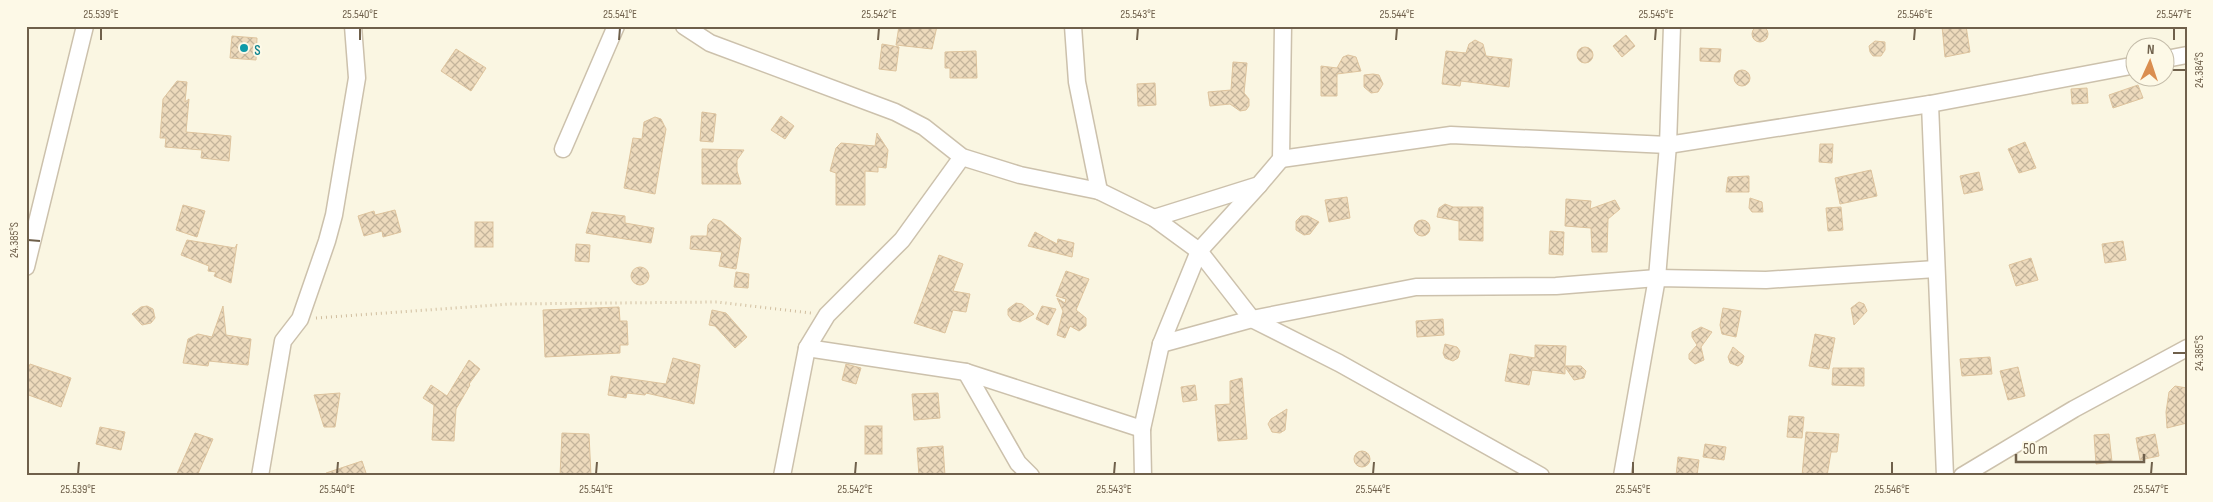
<svg xmlns="http://www.w3.org/2000/svg" width="2213" height="502" font-family="'Sofia Sans Condensed',sans-serif">
<style>
.building{fill:url(#building-cross-hatch);stroke:#dec49e}
.lines{fill:none;stroke-linecap:round;stroke-linejoin:round}
.street-casing{stroke:#ccc1ac;stroke-width:19}
.path{stroke:#d1be9f;stroke-width:3;stroke-dasharray:1 4;stroke-linecap:butt}
.street{stroke:#fff;stroke-width:16}
.ticks{fill:none;stroke:#6f604b;stroke-width:2}
.culture-dot{fill:#0f9aa8;stroke:#fdf9e7;stroke-width:2}
.labels{text-anchor:middle;stroke-width:4;stroke-linejoin:round;paint-order:stroke}
.culture-label{font-size:19px;fill:#0d838f;stroke:#fdf9e7;text-anchor:start}
.neatline{fill:none;stroke:#6f604b;stroke-width:2}
.ticks-label{font-size:12px;text-anchor:middle;fill:#6f604b}
</style>
<defs>
<pattern id="building-cross-hatch" width="8" height="8" patternUnits="userSpaceOnUse" patternTransform="scale(1.25)"><rect width="8" height="8" fill="#eddabc"/><path d="M0 0l8 8M0 8l8-8" fill="none" stroke="#c4b49b"/></pattern>
</defs>
<rect width="100%" height="100%" fill="#faf6e2"/>
<g class="building">
<polygon points="899,26 937,26 932,49 896,45"/>
<polygon points="1942,26 1966,26 1970,52 1945,57"/>
<circle cx="1760" cy="34" r="8"/>
<polygon points="1626,35 1635,46 1622,57 1613,46"/>
<polygon points="232,36 257,38 256,60 230,58"/>
<polygon points="1475,40 1483,44 1486,56 1512,59 1509,87 1461,81 1460,86 1442,84 1446,51 1466,53 1469,44"/>
<polygon points="1875,41 1885,42 1885,50 1881,56 1873,56 1870,52 1869,46"/>
<polygon points="882,44 899,47 896,71 879,69"/>
<circle cx="1585" cy="55" r="8"/>
<polygon points="1700,48 1721,49 1720,62 1700,61"/>
<polygon points="456,49 486,68 471,91 441,71"/>
<polygon points="976,51 977,78 950,78 950,68 945,68 945,52"/>
<polygon points="1348,55 1356,57 1361,71 1337,74 1337,96 1321,96 1321,66 1337,68 1343,57"/>
<polygon points="1233,62 1247,63 1244,93 1249,99 1249,106 1246,110 1240,111 1230,104 1210,106 1208,92 1231,90"/>
<circle cx="1742" cy="78" r="8"/>
<polygon points="1373,74 1379,75 1383,84 1378,92 1371,93 1364,87 1364,75"/>
<polygon points="177,81 187,82 185,102 189,99 186,132 231,136 229,161 201,158 202,150 165,147 166,138 160,138 163,99"/>
<polygon points="1155,83 1156,105 1138,106 1137,84"/>
<polygon points="2138,85 2143,98 2113,108 2109,95"/>
<polygon points="2087,88 2088,103 2072,104 2071,89"/>
<polygon points="702,112 716,114 713,142 700,141"/>
<polygon points="781,116 794,126 785,139 771,130"/>
<polygon points="655,117 661,119 666,129 655,194 624,188 633,138 642,139 644,122"/>
<polygon points="877,133 888,150 886,168 878,167 878,172 865,171 865,205 836,205 836,173 830,171 836,148 841,143 875,146"/>
<polygon points="2025,142 2036,168 2019,173 2008,149"/>
<polygon points="1820,144 1833,144 1832,163 1819,162"/>
<polygon points="702,149 744,150 737,160 737,171 741,184 702,184"/>
<polygon points="1871,170 1877,196 1840,204 1835,178"/>
<polygon points="1979,172 1983,190 1964,194 1960,176"/>
<polygon points="1749,176 1749,192 1726,192 1728,177"/>
<polygon points="1347,197 1350,218 1329,222 1325,200"/>
<polygon points="1750,198 1762,202 1763,212 1752,212 1749,208"/>
<polygon points="1566,199 1591,201 1590,209 1615,200 1620,209 1608,219 1607,252 1592,252 1591,228 1565,226"/>
<polygon points="1445,204 1453,207 1483,207 1483,241 1459,240 1459,221 1437,217 1439,208"/>
<polygon points="183,205 205,211 197,237 176,230"/>
<polygon points="1841,207 1843,230 1828,231 1826,208"/>
<polygon points="395,210 401,232 383,237 382,231 364,236 358,216 374,211 375,215"/>
<polygon points="592,212 625,216 625,223 654,228 651,243 586,233"/>
<polygon points="1301,216 1308,216 1319,222 1310,234 1304,235 1296,230 1296,221"/>
<polygon points="713,219 721,221 741,238 736,269 719,266 722,252 690,249 691,236 707,236 708,225"/>
<circle cx="1422" cy="228" r="8"/>
<rect x="475" y="222" width="18" height="25"/>
<polygon points="1550,231 1564,232 1563,255 1549,254"/>
<polygon points="1035,232 1057,244 1058,239 1074,243 1072,257 1028,246"/>
<polygon points="187,240 235,248 237,244 231,283 214,276 216,272 208,271 209,266 181,255"/>
<polygon points="2123,241 2126,260 2105,263 2102,244"/>
<polygon points="576,244 590,245 589,262 575,261"/>
<polygon points="939,255 963,264 953,291 970,294 966,312 953,310 945,333 914,323"/>
<polygon points="2031,258 2038,280 2016,286 2009,265"/>
<circle cx="640" cy="276" r="9"/>
<polygon points="1066,271 1089,279 1076,310 1086,318 1086,326 1079,331 1070,326 1065,338 1057,335 1063,311 1057,298 1065,303 1066,299 1056,296"/>
<polygon points="736,272 749,274 748,288 734,287"/>
<polygon points="1859,302 1864,304 1867,311 1854,325 1851,308"/>
<polygon points="1016,303 1022,304 1034,314 1020,322 1012,320 1008,315 1008,309"/>
<polygon points="147,306 153,309 155,318 151,323 142,325 132,314 141,307"/>
<polygon points="223,306 226,335 251,339 248,365 209,361 208,366 183,363 188,339 198,334 212,337"/>
<polygon points="1042,306 1056,309 1048,325 1036,319"/>
<polygon points="619,307 620,321 627,321 628,345 620,345 620,353 545,357 543,310"/>
<polygon points="1723,308 1741,311 1736,337 1722,334 1720,325"/>
<polygon points="712,310 726,313 747,337 735,348 715,326 709,325"/>
<polygon points="1443,319 1444,335 1417,337 1416,321"/>
<polygon points="1701,327 1712,332 1701,347 1704,360 1695,364 1689,359 1689,354 1697,345 1692,337 1692,332"/>
<polygon points="1815,334 1835,338 1829,369 1809,366"/>
<polygon points="1445,344 1457,347 1460,351 1458,358 1453,361 1445,358 1443,353"/>
<polygon points="1535,345 1566,346 1565,366 1581,366 1586,371 1584,378 1574,380 1565,367 1565,374 1532,370 1529,385 1505,381 1510,354 1535,358"/>
<polygon points="1733,347 1744,356 1742,363 1738,366 1730,363 1728,357"/>
<polygon points="1990,357 1992,374 1962,376 1960,359"/>
<polygon points="673,358 700,365 694,404 646,393 645,395 627,393 626,398 608,395 611,376 666,384"/>
<polygon points="469,360 480,369 469,384 470,385 456,409 454,441 432,440 434,405 423,398 431,385 447,396"/>
<polygon points="30,364 71,378 61,407 26,394 26,376"/>
<polygon points="846,364 861,368 856,384 842,380"/>
<polygon points="2018,367 2025,396 2008,400 2000,371"/>
<polygon points="1833,368 1864,368 1864,386 1832,385"/>
<polygon points="1242,378 1247,439 1218,441 1215,405 1230,404 1230,381"/>
<polygon points="1195,385 1197,400 1183,402 1181,387"/>
<polygon points="2175,386 2187,388 2187,423 2167,428 2166,412 2169,392"/>
<polygon points="340,393 335,427 324,427 314,395"/>
<polygon points="938,393 940,418 914,420 912,394"/>
<polygon points="1287,409 1285,430 1280,433 1272,432 1268,424 1271,419"/>
<polygon points="1789,416 1804,417 1802,438 1787,437"/>
<rect x="865" y="426" width="17" height="28"/>
<polygon points="100,427 125,432 121,450 96,444"/>
<polygon points="1806,432 1839,434 1837,452 1831,452 1827,476 1802,476"/>
<polygon points="195,433 213,439 197,476 176,476"/>
<polygon points="562,433 589,434 591,476 560,476"/>
<polygon points="2109,434 2112,462 2096,464 2094,435"/>
<polygon points="2155,434 2159,456 2140,460 2136,438"/>
<polygon points="1705,444 1726,447 1724,460 1703,457"/>
<polygon points="943,446 945,476 919,476 917,448"/>
<circle cx="1362" cy="459" r="8"/>
<polygon points="1678,457 1699,460 1697,476 1676,476"/>
<polygon points="362,461 367,476 326,476 326,473"/>
</g>
<g class="lines">
<defs>
<g id="street">
<polyline points="684,26 710,43 895,112 924,127 962,157 1020,175 1099,191 1154,218 1199,251 1252,319 1339,363 1541,476"/>
<polyline points="1073,26 1077,82 1099,191"/>
<polyline points="2166,59 2187,55"/>
<polyline points="1930,104 1945,476"/>
<polyline points="563,149 616,26"/>
<polyline points="1281,159 1451,135 1668,145 1930,104 2136,65"/>
<polyline points="1154,218 1259,185 1281,159 1283,26"/>
<polyline points="26,267 85,26"/>
<polyline points="1161,344 1252,319 1416,287 1556,286 1657,278 1766,280 1936,269"/>
<polyline points="807,348 966,372 1142,429"/>
<polyline points="966,372 1018,463 1031,476"/>
<polyline points="260,476 283,341 300,319 327,241 334,215 357,78 353,26"/>
<polyline points="782,476 807,348 827,315 902,240 962,157"/>
<polyline points="1143,476 1142,429 1161,344 1199,251 1259,185"/>
<polyline points="1622,476 1657,278 1668,145 1672,26"/>
<polyline points="1962,476 2074,409 2187,348"/>
</g>
</defs>
<use href="#street" class="street-casing"/>
<polyline class="path" points="316,318 510,304 717,302 811,313"/>
<use href="#street" class="street"/>
</g>
<path class="ticks" d="M101 40V28M360 40V28M619 40 620 28M878 40 879 28M1137 40 1138 28M1396 40 1397 28M1655 40 1656 28M1914 40 1915 28M2174 40V28M2173 70H2186M28 240 40 241M2173 353H2186M78 474 79 462M337 474 338 462M596 474 597 462M855 474 856 462M1114 474 1115 462M1373 474 1374 462M1633 474V462M1892 474V462M2151 474 2152 462"/>
<circle class="culture-dot" cx="244" cy="48" r="5"/>
<g class="labels">
<g class="culture-label">
<text x="254" y="55">s</text>
</g>
</g>
<rect width="2213" height="502" fill="none" stroke="#fdf9e7" stroke-width="55"/>
<g transform="translate(2150 62) rotate(3)"><circle r="24" fill="#fdf9e7" stroke="#c4bca9"/>
<path d="M0-4L9 19L0 12L-9 19Z" fill="#da8e50"/>
<text y="-8" font-size="14" font-weight="bold" text-anchor="middle" fill="#6f604b">N</text>
</g>
<path d="M2016 454v8h128v-8" fill="none" stroke="#6f604b" stroke-width="2.5"/>
<text x="2023" y="454" font-size="15" fill="#6f604b" stroke="#fdf9e7" stroke-width="4" paint-order="stroke">50 m</text>
<rect x="28" y="28" width="2158" height="446" class="neatline"/>
<g class="ticks-label">
<text x="101" y="18">25.539°E</text>
<text x="360" y="18">25.540°E</text>
<text x="620" y="18">25.541°E</text>
<text x="879" y="18">25.542°E</text>
<text x="1138" y="18">25.543°E</text>
<text x="1397" y="18">25.544°E</text>
<text x="1656" y="18">25.545°E</text>
<text x="1915" y="18">25.546°E</text>
<text x="2174" y="18">25.547°E</text>
<text transform="translate(2199 70) rotate(-90)" y="4">24.384°S</text>
<text transform="translate(14 240) rotate(-90)" y="4">24.385°S</text>
<text transform="translate(2199 353) rotate(-90)" y="4">24.385°S</text>
<text x="78" y="493">25.539°E</text>
<text x="337" y="493">25.540°E</text>
<text x="596" y="493">25.541°E</text>
<text x="855" y="493">25.542°E</text>
<text x="1114" y="493">25.543°E</text>
<text x="1373" y="493">25.544°E</text>
<text x="1633" y="493">25.545°E</text>
<text x="1892" y="493">25.546°E</text>
<text x="2151" y="493">25.547°E</text>
</g>
</svg>
